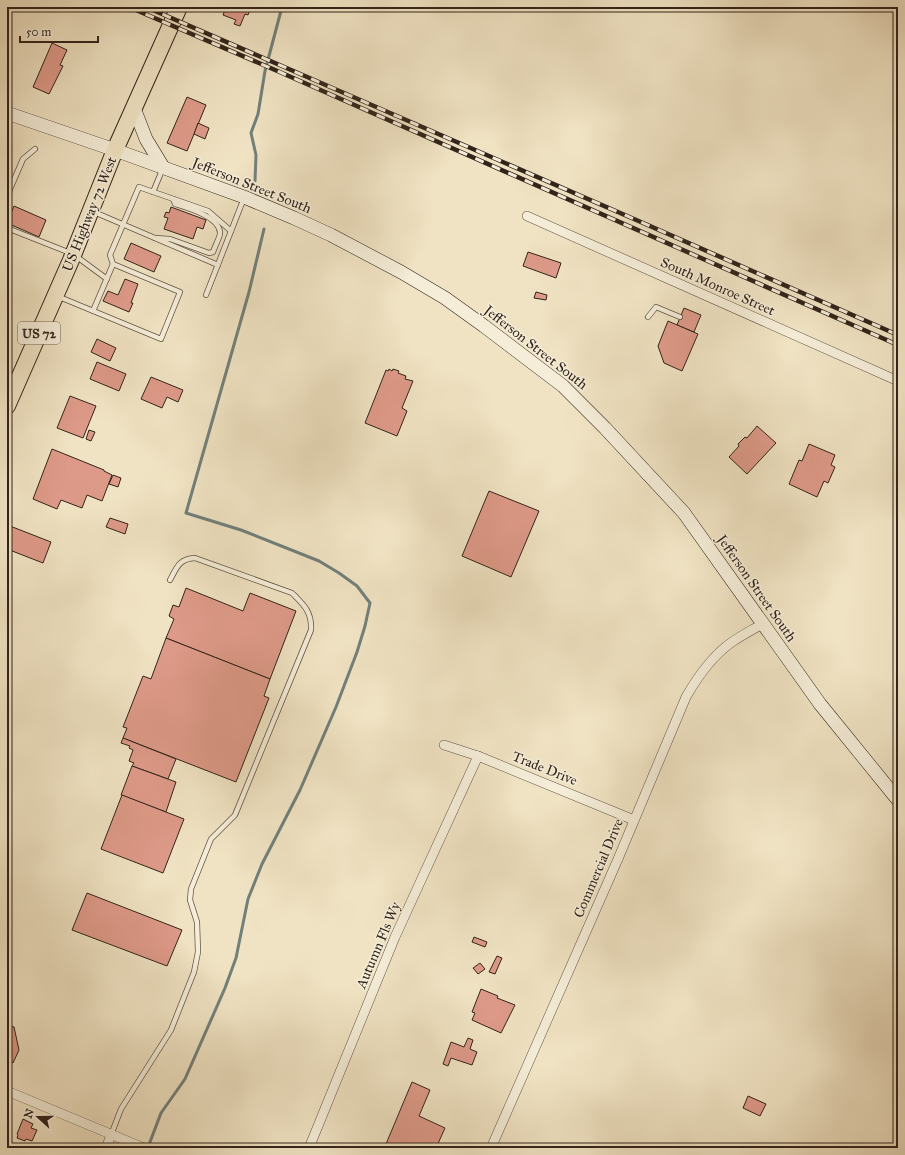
<svg xmlns="http://www.w3.org/2000/svg" width="905" height="1155" font-family="'IM FELL Great Primer',serif">
<style>
.lines{fill:none;stroke-linecap:round;stroke-linejoin:round}
.stream{stroke:#72807b;stroke-width:3}
.building{fill:#de9a89;stroke:#32241a}
.lane-casing{stroke:#625444;stroke-width:6}
.street-casing{stroke:#625444;stroke-width:10}
.secondary-casing{stroke:#32241a;stroke-width:14}
.highway-casing{stroke:#32241a;stroke-width:18}
.lane{stroke:#f5edd8;stroke-width:4.5}
.street{stroke:#f5edd8;stroke-width:9}
.secondary{stroke:#f5edd8;stroke-width:13}
.highway{stroke:#f0e3c3;stroke-width:16}
.rail-casing{stroke:#32241a;stroke-width:4.5}
.rail{stroke:#f5edd8;stroke-width:3;stroke-dasharray:9;stroke-linecap:butt}
.labels{text-anchor:middle;stroke-width:3;stroke-linejoin:round;paint-order:stroke}
.shield{fill:#f5edd8;stroke:#6c6053;stroke-width:1}
.shield-label{font-size:13px;font-weight:bold;fill:#32241a}
.street-label{font-size:14px;fill:#32241a;stroke:#f5edd8}
</style>
<rect width="100%" height="100%" fill="#f0e3c3"/>
<filter id="stains"><feTurbulence type="fractalNoise" baseFrequency=".005" numOctaves="4"/><feColorMatrix values="0 0 0 0 .2 0 0 0 0 .09 0 0 0 0 .02 0 0 0 .5 -.17"/></filter>
<radialGradient id="worn" r=".72"><stop offset=".6" stop-color="#630" stop-opacity="0"/><stop offset="1" stop-color="#630" stop-opacity=".3"/></radialGradient>
<g class="lines">
<g class="stream">
<polyline points="255,181 256,155 251,133 258,114 265,71 282,7"/>
<polyline points="150,1142 161,1113 185,1079 225,988 236,958 248,899 262,864 300,790 336,707 357,652 365,626 370,603 357,586 339,573 319,561 241,530 186,513 249,292 264,229"/>
</g>
</g>
<g class="building">
<polygon points="226,7 251,7 248,15 245,14 240,26 234,24 236,20 223,15"/>
<polygon points="52,43 67,50 60,65 63,66 49,94 33,87"/>
<polygon points="187,97 206,105 187,151 167,143"/>
<polygon points="198,123 209,128 205,139 194,134"/>
<polygon points="14,206 46,220 39,237 7,223"/>
<polygon points="171,207 206,220 203,229 197,227 193,239 164,229 168,218 164,217 166,212 169,213"/>
<polygon points="131,243 161,256 154,272 124,259"/>
<polygon points="528,252 561,263 556,278 523,266"/>
<polygon points="125,279 138,284 131,303 133,303 129,312 103,301 108,291 118,295"/>
<polygon points="536,292 547,295 546,300 534,298"/>
<polygon points="684,308 701,315 694,332 677,325"/>
<polygon points="668,321 698,334 682,371 664,363 658,346"/>
<polygon points="97,339 116,348 110,361 91,352"/>
<polygon points="97,362 126,374 119,391 90,379"/>
<polygon points="389,369 392,371 393,369 399,371 398,373 406,376 405,379 413,381 402,408 407,411 397,436 365,423 386,370 388,371"/>
<polygon points="151,377 183,390 178,402 167,397 162,408 141,399"/>
<polygon points="70,396 96,406 83,438 57,428"/>
<polygon points="757,426 776,443 747,474 729,457 739,446 738,444 745,437 747,438"/>
<polygon points="89,430 95,432 91,441 86,439"/>
<polygon points="809,444 835,455 831,465 835,467 828,483 824,481 817,497 789,484 799,460 802,461"/>
<polygon points="52,449 104,470 104,471 112,475 102,501 87,495 82,508 61,500 57,509 33,499"/>
<polygon points="113,475 121,478 118,487 109,484"/>
<polygon points="489,491 539,511 511,577 462,556"/>
<polygon points="110,518 128,524 125,534 106,527"/>
<polygon points="10,526 51,542 43,563 7,549 7,535"/>
<polygon points="186,588 243,611 250,593 296,611 270,679 166,638 174,619 169,616 173,605 179,607"/>
<polygon points="166,638 270,679 264,696 269,698 236,782 123,738 127,728 123,727 143,676 151,679"/>
<polygon points="123,738 176,759 168,779 132,766 134,763 129,761 133,750 129,748 130,746 121,743"/>
<polygon points="132,766 176,782 166,812 121,795"/>
<polygon points="122,795 184,819 163,873 101,849"/>
<polygon points="87,893 182,930 167,966 72,930"/>
<polygon points="474,937 487,942 485,947 472,942"/>
<polygon points="497,956 502,958 495,974 489,972"/>
<polygon points="480,963 485,969 478,974 473,968"/>
<polygon points="481,989 498,996 497,998 515,1005 501,1033 472,1020 475,1013 472,1012"/>
<polygon points="7,1025 14,1027 19,1050 13,1063 7,1060"/>
<polygon points="468,1038 473,1040 470,1049 477,1052 472,1065 451,1058 448,1066 443,1064 451,1042 464,1047"/>
<polygon points="412,1082 430,1090 419,1116 445,1128 436,1148 395,1148 386,1144"/>
<polygon points="748,1096 766,1104 760,1116 743,1108"/>
<polygon points="23,1119 33,1124 31,1128 37,1130 32,1141 26,1139 25,1141 17,1138 18,1135 17,1134"/>
</g>
<g class="lines">
<defs>
<g id="lane">
<polyline points="153,192 163,168"/>
<polyline points="7,196 23,159 35,149"/>
<polyline points="94,212 218,265"/>
<polyline points="7,228 73,254 107,279"/>
<path d="M155 238 170 239 209 253 213 252C215 246 219 239 220 234 221 217 188 208 175 204L173 199"/>
<polyline points="206,295 244,198"/>
<polyline points="57,296 161,339 180,292 113,264 110,255 139,187 208,211 231,231"/>
<polyline points="93,311 113,264"/>
<polyline points="648,317 656,307 680,317"/>
<path d="M111 1135 121 1109 171 1030 194 972 198 952 197 922 190 900 191 889 211 839 235 815 311 630C312 612 304 605 292 593L195 558C179 559 177 567 170 580"/>
</g>
<g id="street">
<polyline points="527,216 898,381"/>
<polyline points="444,745 478,756 634,820"/>
<polyline points="7,1091 144,1148"/>
<polyline points="106,1148 111,1135"/>
<polyline points="309,1148 395,937 478,756"/>
<path d="M491 1148 618 859 686 697C698 676 712 656 732 642 742 635 752 630 762 624"/>
</g>
<g id="secondary">
<polyline points="134,108 146,139 163,167"/>
<polyline points="7,113 115,150 244,197 294,218 331,235 401,272 445,298 484,326 563,386 605,428 684,513 820,704 898,800"/>
</g>
<polyline id="highway" points="7,406 71,260 115,150 179,7"/>
</defs>
<use href="#lane" class="lane-casing"/>
<use href="#street" class="street-casing"/>
<use href="#secondary" class="secondary-casing"/>
<use href="#highway" class="highway-casing"/>
<use href="#lane" class="lane"/>
<use href="#street" class="street"/>
<use href="#secondary" class="secondary"/>
<use href="#highway" class="highway"/>
<defs>
<g id="rail">
<polyline points="129,7 282,73 898,345"/>
<polyline points="146,7 634,219 898,335"/>
</g>
</defs>
<use href="#rail" class="rail-casing"/>
<use href="#rail" class="rail"/>
</g>
<g class="labels">
<rect class="shield" x="18" y="322" width="42" height="22" rx="3"/>
<g class="shield-label">
<text x="39" y="338">US 72</text>
</g>
<g class="street-label">
<text transform="translate(252 185) rotate(22)" y="5">Jefferson Street South</text>
<text transform="translate(89 214) rotate(-68)" y="5">US Highway 72 West</text>
<text transform="translate(718 286) rotate(24)" y="5">South Monroe Street</text>
<text transform="translate(536 347) rotate(38)" y="5">Jefferson Street South</text>
<text transform="translate(757 588) rotate(55)" y="5">Jefferson Street South</text>
<text transform="translate(545 768) rotate(22)" y="5">Trade Drive</text>
<text transform="translate(598 868) rotate(-67)" y="5">Commercial Drive</text>
<text transform="translate(378 945) rotate(-67)" y="5">Autumn Fls Wy</text>
</g>
</g>
<rect width="905" height="1155" fill="none" stroke="#f0e3c3" stroke-width="24"/>
<rect x="8" y="8" width="889" height="1139" fill="none" stroke="#32241a" stroke-width="2"/>
<rect x="12" y="12" width="881" height="1131" fill="none" stroke="#32241a"/>
<g transform="translate(38 1117) rotate(291)" stroke="#f5edd8" stroke-width="3" paint-order="stroke">
<path d="M0-3L7 15L0 10L-7 15Z" fill="#32241a"/>
<text y="-6" font-size="11" font-weight="bold" text-anchor="middle" fill="#32241a">N</text>
</g>
<path d="M20 36v6h78v-6" fill="none" stroke="#32241a" stroke-width="2"/>
<text x="26" y="36" font-size="12" fill="#32241a" stroke="#f5edd8" stroke-width="3" paint-order="stroke">50 m</text>
<rect width="100%" height="100%" filter="url(#stains)"/>
<rect width="100%" height="100%" fill="url(#worn)"/>
</svg>
